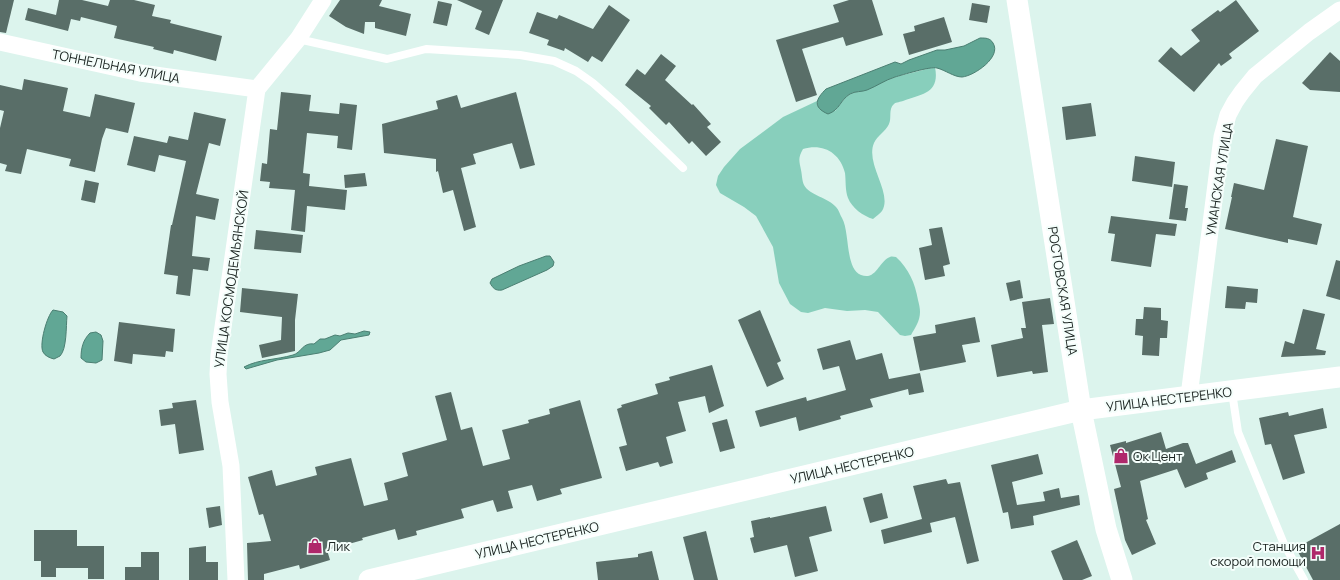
<svg xmlns="http://www.w3.org/2000/svg" width="1340" height="580" font-family="Manrope,sans-serif">
<style>
.green{fill:#88cfbc}
.water{fill:#61a795;stroke:#4b7f72}
.building{fill:#596e68}
.lines{fill:none;stroke-linecap:round;stroke-linejoin:round}
.service{stroke:#fff;stroke-width:8}
.minor{stroke:#fff;stroke-width:17}
.tertiary{stroke:#fff;stroke-width:21}
.labels{text-anchor:middle;stroke-width:4;stroke-linejoin:round;paint-order:stroke}
.street-label{font-size:13px;fill:#19221f;stroke:#f4fefb}
.poi-label{font-size:13px;fill:#19221f;stroke:#f4fefb;text-anchor:start}
</style>
<rect width="100%" height="100%" fill="#dcf4ed"/>
<path class="green" d="M935 67C940 93 923 94 903 101 901 102 896 102 894 104 888 109 892 118 889 124 886 131 877 136 874 143 865 164 893 193 882 211 880 214 876 216 873 219 863 216 852 208 848 198 845 190 846 181 845 173 840 152 822 143 803 149 798 158 799 160 801 170 802 174 802 181 804 185 809 195 829 198 836 207 839 210 840 215 842 218 850 232 845 269 861 275 876 281 879 261 890 257 892 256 894 257 896 257 909 269 915 283 918 300 919 304 920 308 920 312 920 321 915 328 911 335L905 336 900 335 878 312 865 310 847 311 825 308 808 313 801 312 790 304 779 283 773 247 756 216 744 207 720 193 716 185 718 176 724 167 740 149 783 117 817 101V105L835 111 846 97 852 93 866 90 886 80 899 76Z"/>
<g class="water">
<path d="M980 38C986 38 990 38 993 43 1002 57 974 76 962 77 954 77 945 70 937 68 931 66 902 75 895 77 885 80 877 86 867 90 862 92 855 91 850 94 840 100 840 110 828 114 812 107 816 99 826 89L895 62 901 64 909 60 937 50H945L964 46Z"/>
<path d="M546 256H550L554 262 553 266 547 270 502 290C495 291 493 288 490 283L492 279 519 266Z"/>
<path d="M53 310 63 312 67 316C66 326 67 349 60 356 58 357 56 358 54 359 50 358 45 356 43 352 39 344 47 316 53 310Z"/>
<path d="M364 331 370 332 369 335 341 340 330 350 319 353 277 360 246 369 244 367C259 359 276 360 293 355 301 353 303 342 314 344L320 339H325L335 335 340 336 348 333 355 334Z"/>
<path d="M96 332 101 335 103 341 102 360 96 363 86 362 81 358C81 348 83 340 90 333Z"/>
</g>
<g class="building">
<polygon points="0,0 14,0 6,33 0,32"/>
<polygon points="59,0 82,0 108,6 110,0 134,0 155,5 152,16 171,20 170,23 222,36 216,61 174,50 173,54 153,49 154,47 114,38 117,26 81,17 80,21 71,19 68,31 25,20 28,8 56,15"/>
<polygon points="340,0 382,0 379,6 411,14 406,36 375,28 375,22 365,22 364,34 346,27 329,16"/>
<polygon points="457,0 503,0 489,35 475,29 482,11"/>
<polygon points="849,0 872,0 883,35 846,46 843,37 802,49 817,95 796,102 776,40 839,22 833,5"/>
<polygon points="1236,0 1259,31 1229,54 1232,58 1221,66 1219,63 1194,92 1158,61 1171,47 1181,56 1200,41 1191,30 1218,10 1220,12"/>
<polygon points="438,1 452,4 447,26 433,23"/>
<polygon points="972,3 990,6 987,23 969,20"/>
<polygon points="609,5 630,20 602,62 592,56 588,62 565,48 564,51 547,45 549,40 529,33 537,12 557,19 559,15 593,29"/>
<polygon points="944,17 952,42 909,55 903,34 915,31 914,26"/>
<polygon points="1330,52 1340,61 1340,92 1310,90 1302,83"/>
<polygon points="661,54 676,66 665,80 692,105 693,104 711,124 707,127 721,142 706,156 692,141 689,144 669,122 666,125 649,108 651,106 625,85 637,69 645,75"/>
<polygon points="24,79 68,88 63,111 90,117 95,94 135,103 128,133 106,128 102,139 95,172 69,166 71,159 27,149 21,174 5,171 7,165 0,163 0,128 4,111 0,110 0,85 22,90"/>
<polygon points="281,92 311,95 309,111 339,114 340,103 357,105 352,150 337,148 338,136 307,133 303,173 310,174 309,186 347,190 345,210 307,206 305,232 291,230 295,190 269,188 270,182 260,181 262,163 267,164 270,129 277,130"/>
<polygon points="516,92 535,165 520,169 512,143 473,154 476,164 461,168 476,227 464,231 453,190 443,193 438,171 436,172 436,159 384,153 382,124 438,109 436,101 457,95 461,108"/>
<polygon points="1091,103 1096,136 1066,140 1062,107"/>
<polygon points="194,112 226,119 220,146 209,143 196,194 219,199 215,220 196,216 192,256 210,258 208,271 193,269 190,296 176,294 178,276 164,274 171,225 172,225 186,161 159,155 155,172 127,165 134,136 167,143 169,136 188,140"/>
<polygon points="1276,139 1308,146 1293,217 1322,224 1317,245 1288,239 1288,243 1225,229 1232,197 1231,197 1234,183 1264,190"/>
<polygon points="1135,156 1175,162 1172,187 1132,181"/>
<polygon points="365,173 367,186 345,188 344,175"/>
<polygon points="85,180 99,183 95,203 81,200"/>
<polygon points="1174,184 1188,186 1185,208 1188,208 1186,221 1169,219"/>
<polygon points="1111,216 1177,224 1175,236 1156,234 1151,267 1111,261 1115,234 1108,233"/>
<polygon points="942,227 950,264 943,266 945,276 925,280 919,248 932,245 929,229"/>
<polygon points="256,230 303,235 301,253 254,249"/>
<polygon points="1336,260 1340,261 1340,300 1326,296"/>
<polygon points="1020,280 1023,298 1010,301 1006,283"/>
<polygon points="1227,286 1258,289 1257,303 1246,302 1245,309 1225,308"/>
<polygon points="242,288 298,294 295,320 295,351 262,358 259,345 281,340 282,317 240,312"/>
<polygon points="1050,298 1054,324 1042,325 1048,372 1033,374 1032,371 997,377 991,345 1023,338 1021,328 1026,328 1022,302"/>
<polygon points="1144,307 1161,308 1161,320 1168,321 1167,338 1160,338 1159,356 1142,355 1143,336 1135,335 1136,319 1143,319"/>
<polygon points="1303,309 1325,314 1316,349 1326,351 1325,355 1281,357 1285,341 1294,344"/>
<polygon points="760,310 781,361 777,363 784,379 767,387 738,320"/>
<polygon points="975,317 980,342 962,345 966,362 920,371 913,337 936,333 935,325"/>
<polygon points="119,322 175,329 173,352 166,351 165,357 133,354 132,364 114,361"/>
<polygon points="850,340 856,360 882,353 889,379 920,373 924,392 909,395 908,389 870,399 873,407 840,416 841,419 799,431 796,417 760,427 755,411 806,397 807,401 846,390 839,366 823,370 817,349"/>
<polygon points="712,365 724,406 709,413 705,396 678,402 686,431 666,437 673,463 660,467 658,462 626,471 619,447 627,445 617,409 622,407 621,405 658,394 655,384 670,380 669,377"/>
<polygon points="451,392 461,430 472,427 483,466 510,459 502,430 529,423 528,420 550,414 549,409 580,400 602,478 560,489 562,494 537,501 532,485 508,491 513,508 497,512 493,500 461,509 464,518 416,531 417,535 398,540 395,529 362,538 363,540 327,550 330,560 300,569 299,565 264,574 264,580 248,580 247,543 271,541 263,514 259,515 248,477 272,470 276,486 317,475 315,467 351,458 364,506 388,500 384,483 408,476 402,453 447,440 435,396"/>
<polygon points="196,400 204,450 179,454 175,424 161,426 159,410 173,408 172,403"/>
<polygon points="1323,408 1327,428 1294,435 1305,473 1283,480 1271,444 1265,445 1259,418 1288,412 1289,416"/>
<polygon points="727,419 735,448 720,452 712,423"/>
<polygon points="1161,432 1166,449 1183,443 1188,443 1196,464 1232,450 1236,462 1206,473 1208,479 1185,488 1177,469 1140,481 1148,519 1146,520 1156,544 1132,555 1125,540 1114,489 1121,487 1110,445 1126,441 1126,443"/>
<polygon points="1038,454 1043,474 1012,482 1017,505 1045,501 1043,492 1059,488 1061,498 1079,495 1080,505 1033,516 1034,525 1011,529 1008,512 1003,513 991,465"/>
<polygon points="946,479 948,484 960,482 979,561 967,564 955,517 930,523 932,532 884,544 881,530 922,519 913,486"/>
<polygon points="882,493 888,518 870,523 863,498"/>
<polygon points="220,506 222,525 209,528 206,508"/>
<polygon points="826,506 832,531 809,537 818,571 795,577 787,545 754,553 750,538 754,537 751,521 770,517 770,518"/>
<polygon points="1340,524 1340,580 1313,580 1296,548"/>
<polygon points="34,530 77,530 77,546 104,546 104,579 88,579 88,568 56,568 56,577 41,577 41,561 34,561"/>
<polygon points="706,531 718,580 694,580 683,537"/>
<polygon points="1077,540 1092,576 1082,580 1063,580 1051,551"/>
<polygon points="206,546 206,562 218,562 218,580 189,580 189,548"/>
<polygon points="652,551 659,580 598,580 596,562 638,557 638,554"/>
<polygon points="141,552 159,552 159,580 125,580 125,567 141,567"/>
</g>
<g class="lines">
<g class="service">
<polyline points="298,39 387,59 426,49 520,55 554,61 576,71 593,83 619,106 683,168"/>
<polyline points="1232,392 1238,432 1284,544 1304,580"/>
</g>
<g class="minor">
<polyline points="0,42 140,73 257,89"/>
<polyline points="1189,396 1222,137 1228,115 1235,102 1242,92 1255,76 1309,32 1340,10"/>
<polyline points="236,580 231,466 220,402 218,374 219,355 257,89 298,39 323,0"/>
</g>
<g class="tertiary">
<polyline points="1017,0 1081,410 1106,529 1122,580"/>
<polyline points="369,580 1081,410 1340,377"/>
</g>
</g>
<defs>
<symbol id="shop-bare" viewBox="-9 -9 18 18"><path d="M-5-2.5h2.3a2.7 3.5 0 0 1 5.4 0H5L5.5 6h-11ZM-1.5-2.5h3a1.5 2.3 0 0 0-3 0Z" fill="#af286b" stroke="#f4fefb" stroke-width="2.5" paint-order="stroke"/></symbol>
<symbol id="hospital-bare" viewBox="-9 -9 18 18"><path d="M-5-5h3v3.5h4V-5h3V5h-3V1.5h-4V5h-3Z" fill="#af286b" stroke="#f4fefb" stroke-width="2.5" paint-order="stroke"/></symbol>
</defs>
<g fill-rule="evenodd">
<use href="#shop-bare" x="1110" y="445" width="22" height="22"/>
<use href="#shop-bare" x="304" y="535" width="22" height="22"/>
<use href="#hospital-bare" x="1307" y="542" width="22" height="22"/>
</g>
<g class="labels">
<g class="street-label">
<text transform="translate(116 66) rotate(11)" y="5">ТОННЕЛЬНАЯ УЛИЦА</text>
<text transform="translate(1219 179) rotate(-81)" y="5">УМАНСКАЯ УЛИЦА</text>
<text transform="translate(231 279) rotate(-82)" y="5">УЛИЦА КОСМОДЕМЬЯНСКОЙ</text>
<text transform="translate(1063 291) rotate(81)" y="5">РОСТОВСКАЯ УЛИЦА</text>
<text transform="translate(1169 399) rotate(-7)" y="5">УЛИЦА НЕСТЕРЕНКО</text>
<text transform="translate(852 465) rotate(-13)" y="5">УЛИЦА НЕСТЕРЕНКО</text>
<text transform="translate(537 540) rotate(-13)" y="5">УЛИЦА НЕСТЕРЕНКО</text>
</g>
<g class="poi-label">
<text x="1133" y="461">Ок Цент</text>
<text x="327" y="551">Лик</text>
<text x="1306" y="551" text-anchor="end">Станция<tspan x="1306" dy="15">скорой помощи</tspan></text>
</g>
</g>
</svg>
